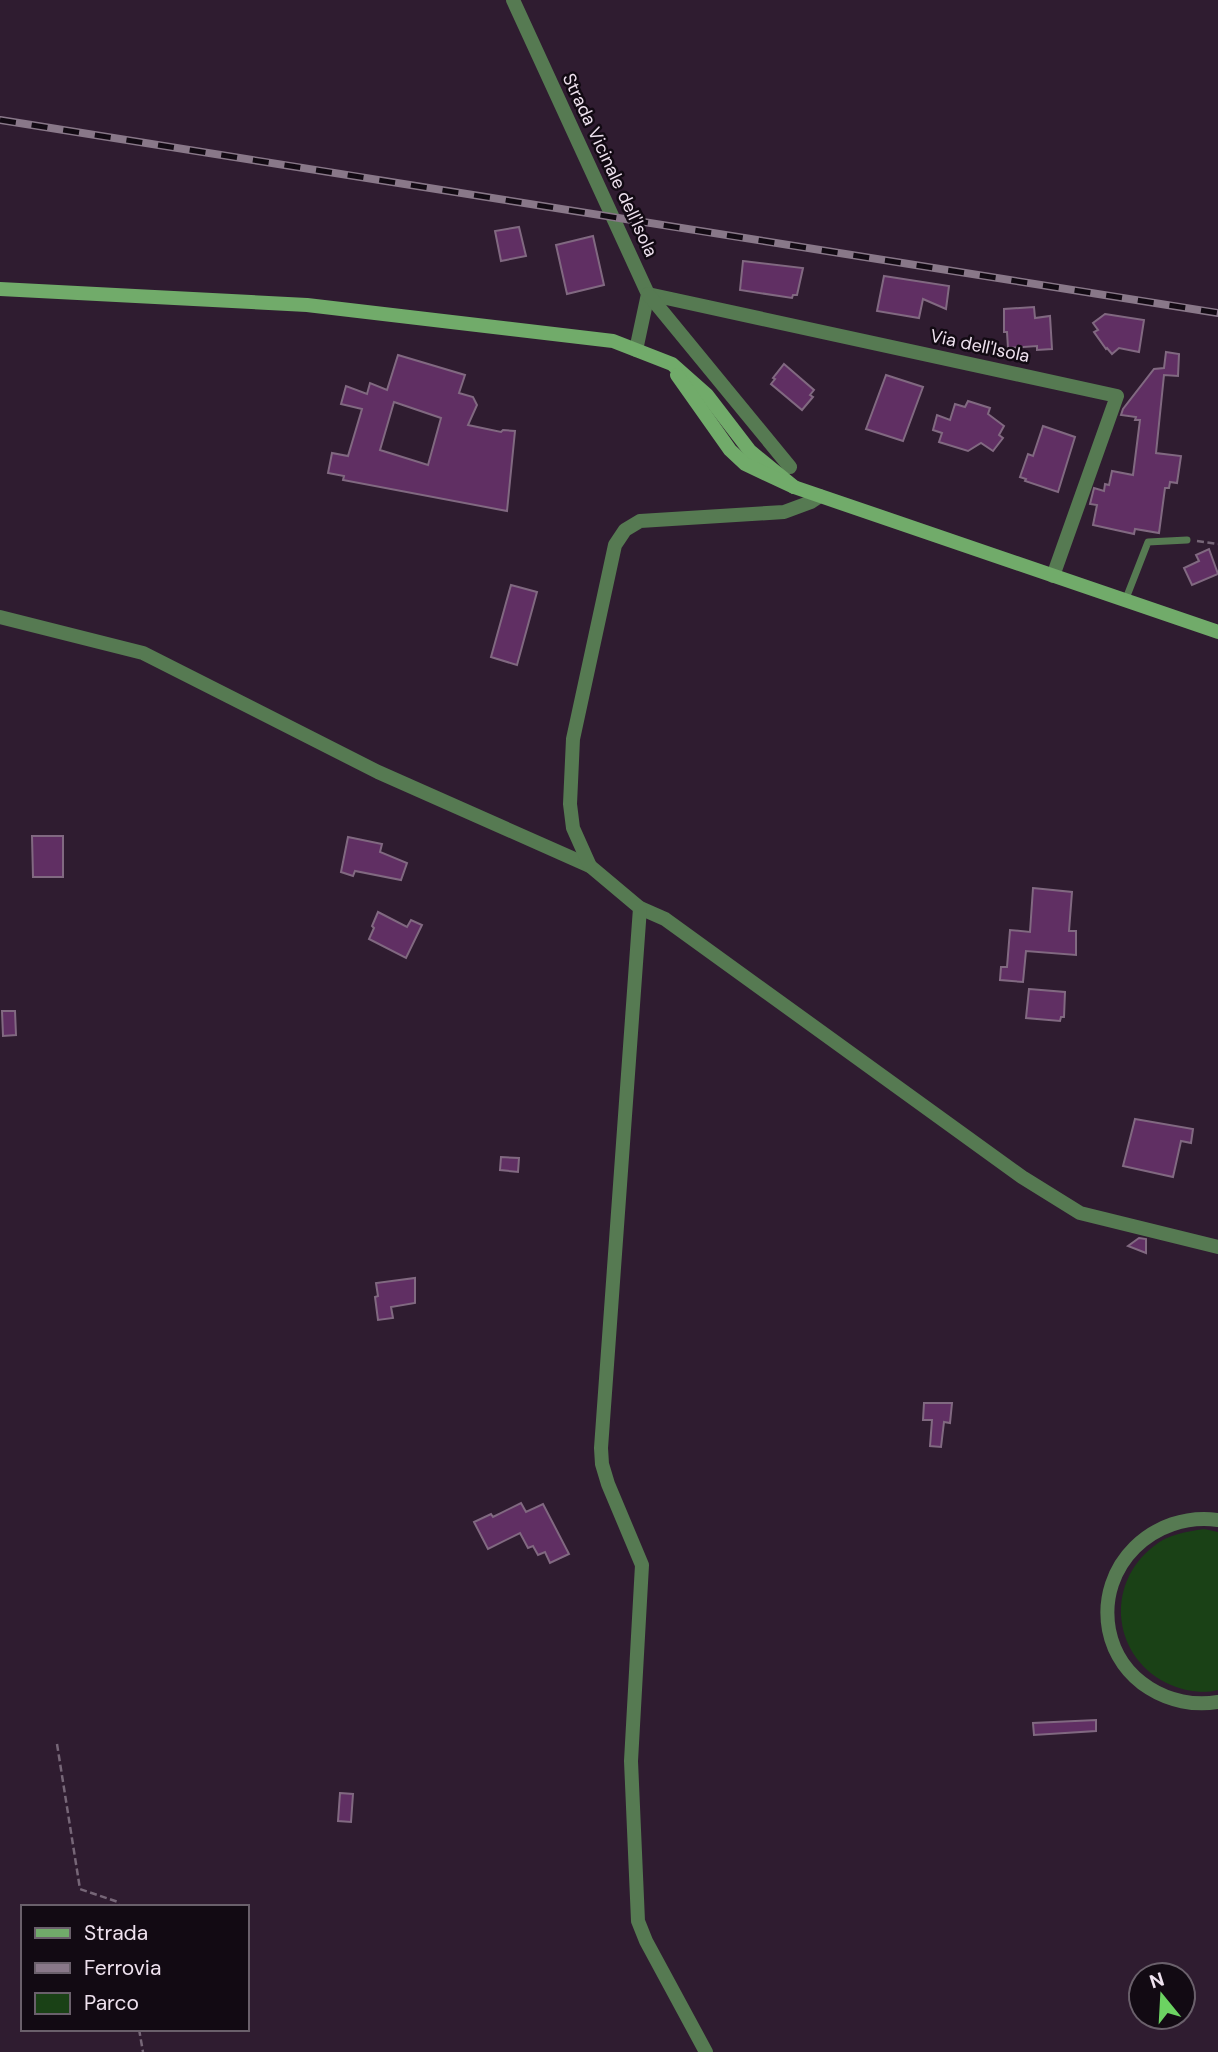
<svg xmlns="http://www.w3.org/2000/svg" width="1218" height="2052" font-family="'DM Sans',sans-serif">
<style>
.green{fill:#1a4116}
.building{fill:#602f63;stroke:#816981;stroke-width:2;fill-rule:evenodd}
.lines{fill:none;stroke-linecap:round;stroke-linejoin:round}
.path{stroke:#766677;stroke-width:2.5;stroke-dasharray:7 3.5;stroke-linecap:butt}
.service{stroke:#567a52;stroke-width:7}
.minor{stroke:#567a52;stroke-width:14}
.secondary{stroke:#71ab6a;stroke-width:14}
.rail-casing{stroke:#897889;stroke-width:8}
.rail{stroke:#120a13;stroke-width:5;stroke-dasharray:16;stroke-linecap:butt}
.labels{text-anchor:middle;stroke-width:5;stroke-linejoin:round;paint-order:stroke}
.street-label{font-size:18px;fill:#efe2ef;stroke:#120a13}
</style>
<rect width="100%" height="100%" fill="#2f1c30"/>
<path class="green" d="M1204 1529 1218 1532V1690C1203 1694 1185 1691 1171 1685 1113 1660 1103 1585 1154 1546 1168 1534 1186 1532 1204 1529Z"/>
<g class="building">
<polygon points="519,227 526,256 501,261 495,231"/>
<polygon points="593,236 604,285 567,294 556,245"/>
<polygon points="743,261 803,268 797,295 793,295 792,298 740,290"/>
<polygon points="884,276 949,286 946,309 923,299 919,318 877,311"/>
<polygon points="1034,307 1035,318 1050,316 1052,349 1037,350 1037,346 1008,348 1007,332 1004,332 1004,309"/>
<polygon points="1105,314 1144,320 1139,352 1119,348 1112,354 1107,348 1106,349 1094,332 1098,330 1093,323"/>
<polygon points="1166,352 1179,354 1178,376 1164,375 1156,453 1181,456 1177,483 1170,482 1169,488 1165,488 1159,533 1135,529 1134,534 1093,525 1097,505 1090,504 1094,488 1104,491 1105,484 1109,485 1112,471 1133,475 1140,420 1135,420 1136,417 1121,415 1123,409 1154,369 1164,368"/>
<path d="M398 355 465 375 459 393 473 397 477 405 468 425 501 432 503 430 515 431 507 511 343 480 344 476 328 473 332 453 348 456 362 409 341 404 346 386 367 394 370 383 387 390ZM394 402 441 418 428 465 380 450Z"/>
<polygon points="784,364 814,390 810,395 813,397 802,410 771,384 775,379 773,378"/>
<polygon points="886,375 923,387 903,441 866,429"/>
<polygon points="968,401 990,408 988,414 1004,426 999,435 1003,438 993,451 981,443 968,451 939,442 942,433 933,430 937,415 950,420 955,404 965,407"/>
<polygon points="1043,426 1075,437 1058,492 1025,481 1026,479 1020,477 1028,454 1033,456"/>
<polygon points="1209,549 1218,574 1192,585 1184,568 1199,561 1196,555"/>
<polygon points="511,585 537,592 517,665 491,657"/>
<polygon points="32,836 63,836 63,877 33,877"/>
<polygon points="348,837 382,844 380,852 407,863 401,880 355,871 353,876 341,872"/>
<polygon points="1033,888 1072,892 1069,931 1076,931 1076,955 1026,951 1023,982 1000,980 1001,967 1007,967 1010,930 1030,932"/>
<polygon points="378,912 407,927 411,920 422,925 406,958 369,939 374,928 372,926"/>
<polygon points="1029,989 1065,992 1064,1017 1061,1017 1060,1021 1026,1018"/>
<polygon points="2,1011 15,1011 16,1035 3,1036"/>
<polygon points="1135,1119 1193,1129 1191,1143 1181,1141 1173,1177 1123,1166"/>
<polygon points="501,1157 519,1158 518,1172 500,1170"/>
<polygon points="1139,1238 1146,1239 1146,1253 1128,1246"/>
<polygon points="415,1278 415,1303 391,1307 393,1318 378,1320 375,1297 378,1296 376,1283"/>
<polygon points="924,1403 952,1403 950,1423 944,1422 941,1447 930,1446 932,1420 923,1420"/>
<polygon points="521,1503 526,1512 543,1504 569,1554 550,1563 545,1552 538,1555 533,1546 528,1548 520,1533 488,1549 474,1522 491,1514 493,1517"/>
<polygon points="1096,1720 1096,1731 1034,1735 1033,1723"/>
<polygon points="340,1793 353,1794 351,1822 338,1821"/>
</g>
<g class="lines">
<g class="path">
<polyline points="1197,541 1218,544"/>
<polyline points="57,1744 80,1889 118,1902 119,1907"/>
<polyline points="139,2029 143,2052"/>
</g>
<polyline class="service" points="1125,601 1148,542 1187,540"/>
<g class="minor">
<polyline points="513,0 648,294 636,350"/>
<polyline points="648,294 1117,396 1053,576"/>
<polyline points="648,294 790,467"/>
<polyline points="0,617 143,653 378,772 590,866"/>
<polyline points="640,908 665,919 1022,1177 1080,1213 1218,1247"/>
<path d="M1218 1520C1154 1511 1097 1565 1109 1630 1119 1681 1170 1710 1218 1702"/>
<polyline points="706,2052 646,1941 638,1921 631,1761 642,1565 608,1484 602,1464 601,1448 640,908 590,866 573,828 570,804 573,739 615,545 625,530 640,521 784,512 811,502 820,496"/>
</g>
<g class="secondary">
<polyline points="0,289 307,305 613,341 672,364 707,395 750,451 794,487"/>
<polyline points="677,375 730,450 745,464 794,487 1218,632"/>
</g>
<defs>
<polyline id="rail" points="0,120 1218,313"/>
</defs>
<use href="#rail" class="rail-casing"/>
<use href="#rail" class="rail"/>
</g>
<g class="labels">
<g class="street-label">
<text transform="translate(610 165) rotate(65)" y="6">Strada Vicinale dell'Isola</text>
<text transform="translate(980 346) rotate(12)" y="6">Via dell'Isola</text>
</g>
</g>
<rect x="21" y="1905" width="228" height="126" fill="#120a13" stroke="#6a606b" stroke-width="2"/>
<rect x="35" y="1928" width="35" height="10" fill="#71ab6a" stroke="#6a606b" stroke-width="2"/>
<text x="84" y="1940" font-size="21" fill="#efe2ef">Strada</text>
<rect x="35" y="1963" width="35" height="10" fill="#897889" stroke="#6a606b" stroke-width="2"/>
<text x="84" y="1975" font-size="21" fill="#efe2ef">Ferrovia</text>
<rect x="35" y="1993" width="35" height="21" fill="#1a4116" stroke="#6a606b" stroke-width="2"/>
<text x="84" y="2010" font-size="21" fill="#efe2ef">Parco</text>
<g transform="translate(1162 1996) rotate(342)"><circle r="33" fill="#120a13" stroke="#6a606b" stroke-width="2"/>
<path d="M0-5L12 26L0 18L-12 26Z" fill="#6cd362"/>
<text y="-10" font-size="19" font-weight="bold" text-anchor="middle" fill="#efe2ef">N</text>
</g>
</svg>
